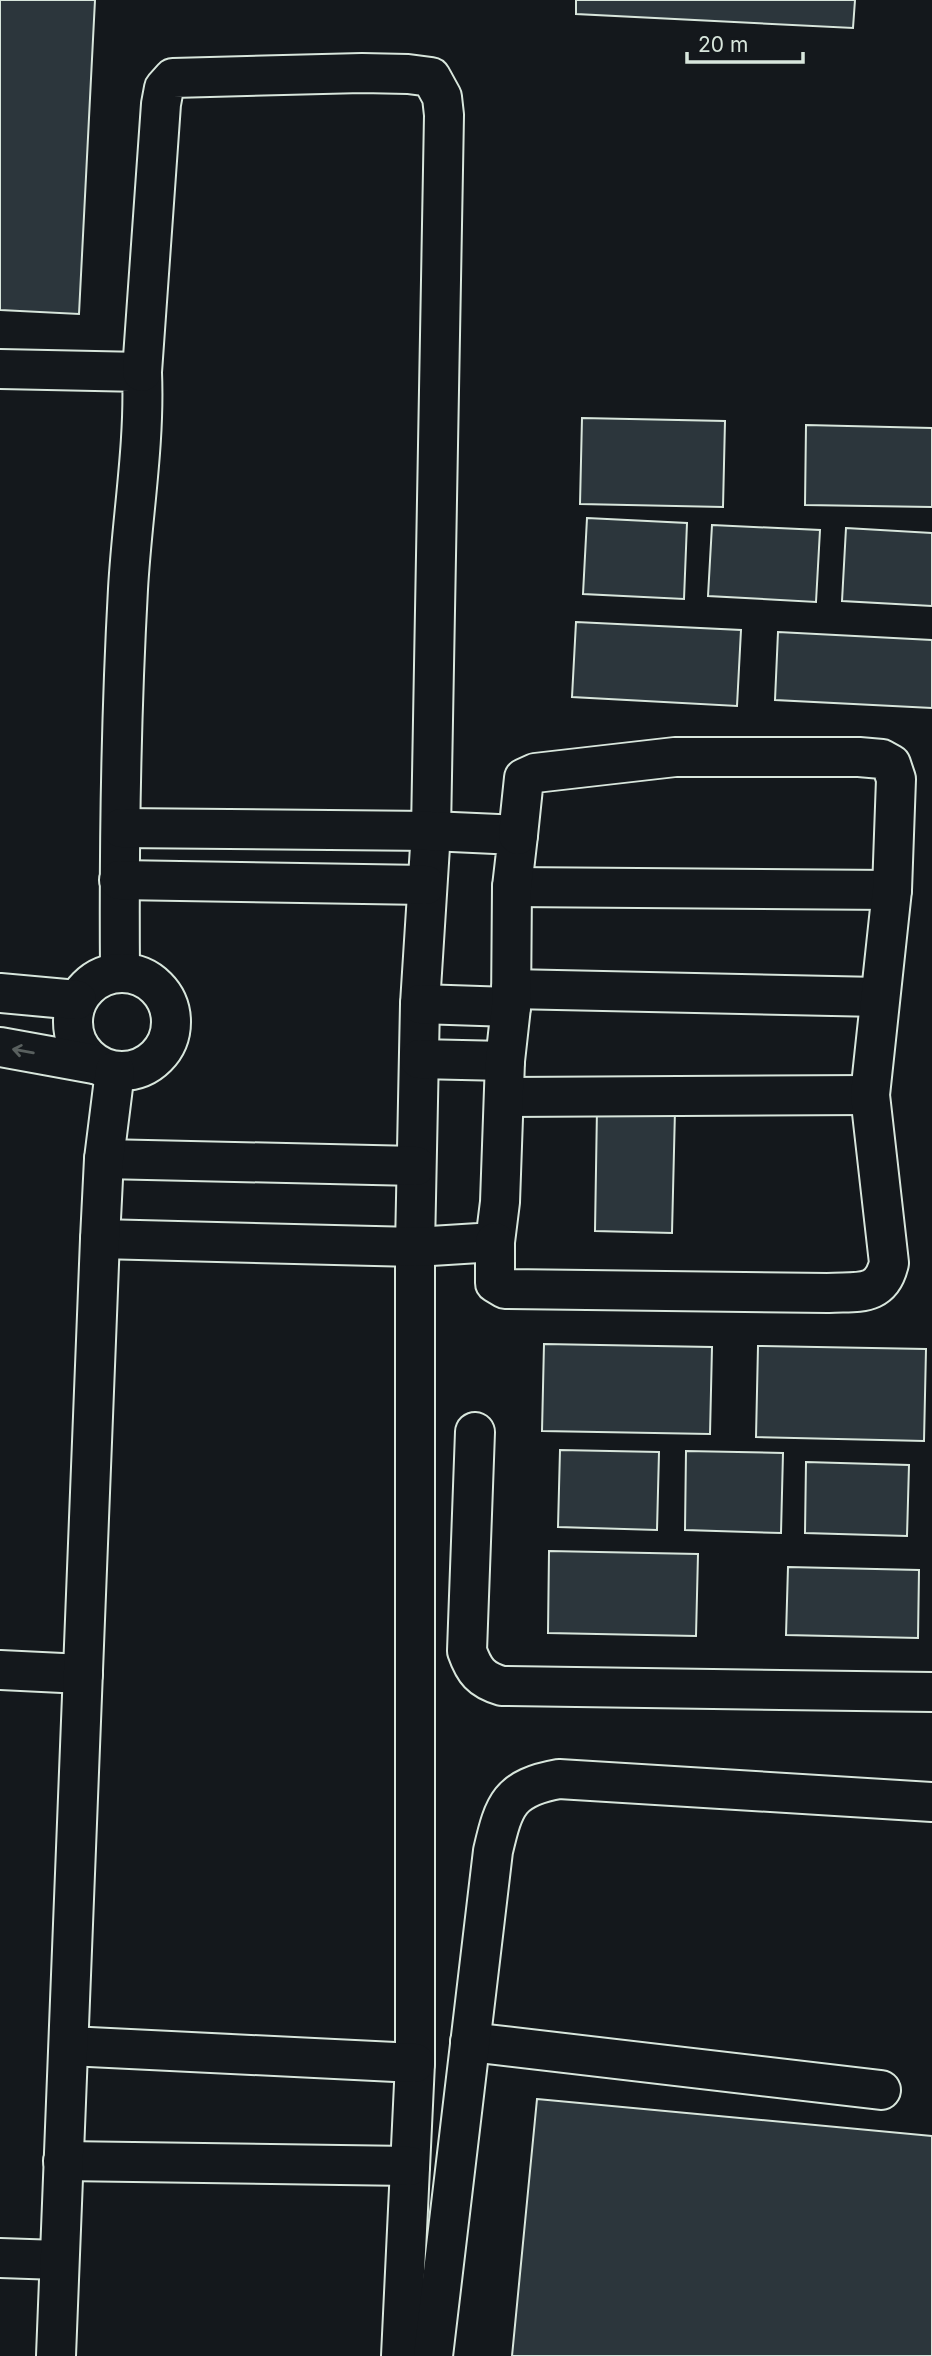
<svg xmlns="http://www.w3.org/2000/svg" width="932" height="2356" font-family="Inter,sans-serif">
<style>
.building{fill:#2c363c;stroke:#d8e6dc;stroke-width:2}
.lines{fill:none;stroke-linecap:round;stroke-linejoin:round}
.minor-casing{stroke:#d8e6dc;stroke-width:42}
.minor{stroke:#14181c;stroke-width:38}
.oneway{stroke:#59605f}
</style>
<rect width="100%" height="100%" fill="#14181c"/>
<g class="building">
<polygon points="0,0 95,0 79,314 0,310"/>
<polygon points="576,0 855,0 853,28 576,14"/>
<polygon points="582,418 725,421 723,507 580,504"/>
<polygon points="806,425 932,428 932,507 805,505"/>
<polygon points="587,518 687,523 684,599 583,594"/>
<polygon points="712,525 820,530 816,602 708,596"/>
<polygon points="846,528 932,533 932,606 842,601"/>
<polygon points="576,622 741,630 737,706 572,697"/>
<polygon points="778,632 932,640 932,708 775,700"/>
<polygon points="597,1108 675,1110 672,1233 595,1231"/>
<polygon points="544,1344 712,1347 710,1434 542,1431"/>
<polygon points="758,1346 926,1349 924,1441 756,1437"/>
<polygon points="560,1450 659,1452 657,1530 558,1527"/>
<polygon points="686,1451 783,1453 781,1533 685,1530"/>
<polygon points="806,1462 909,1465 907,1536 805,1533"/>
<polygon points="549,1551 698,1554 696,1636 548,1633"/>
<polygon points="788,1567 919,1570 918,1638 786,1635"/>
<polygon points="537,2099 932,2136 932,2356 512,2356"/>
</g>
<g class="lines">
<defs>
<g id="minor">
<path d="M0 369 142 372C145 445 132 517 128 589 121 716 119 845 120 972"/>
<polyline points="142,372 161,104 164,88 173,78 362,73 408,74 431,77 442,97 444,115 431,831 420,1004 415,1247 415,2063 401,2356"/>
<polyline points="119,880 426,885"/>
<polyline points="512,887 892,890"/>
<circle cx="122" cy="1022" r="49"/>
<polyline points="511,989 879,997"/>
<polyline points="0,993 77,1000"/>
<polyline points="420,1004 511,1007"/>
<polyline points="0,1047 94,1064"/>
<polyline points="419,1059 505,1061"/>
<polyline points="505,1097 870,1095"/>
<polyline points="104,1159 416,1166"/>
<polyline points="100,1239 415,1247 495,1242 500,1202 505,1061 511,1007 512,887 518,835 431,831 121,828"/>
<path d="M495 1242V1283L505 1289 828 1293C857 1291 881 1298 889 1263L870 1095 892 890 896 779 891 764 882 759 859 757H675L535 773 524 778 518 835"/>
<path d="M475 1432 467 1651C474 1671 481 1680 502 1686L932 1692"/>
<polyline points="0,1670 83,1674"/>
<polyline points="470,2042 881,2090"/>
<polyline points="69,2046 415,2063"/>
<polyline points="63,2161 410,2166"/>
<polyline points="0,2258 58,2260"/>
<polyline points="56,2356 100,1239 104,1159 115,1071"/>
<path d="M433 2356 493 1851C504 1804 509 1788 559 1779L932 1802"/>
</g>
</defs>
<use href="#minor" class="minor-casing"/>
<use href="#minor" class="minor"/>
</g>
<defs><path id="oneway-shaft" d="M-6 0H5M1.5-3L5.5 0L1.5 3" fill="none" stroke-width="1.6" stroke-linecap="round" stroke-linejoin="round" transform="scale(1.75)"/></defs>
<use class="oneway" href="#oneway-shaft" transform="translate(23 1051) rotate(-170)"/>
<path d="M687 52v10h116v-10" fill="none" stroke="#d8e6dc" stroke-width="3.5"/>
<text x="698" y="52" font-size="21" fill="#d8e6dc" stroke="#14181c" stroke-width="5" paint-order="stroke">20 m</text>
</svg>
